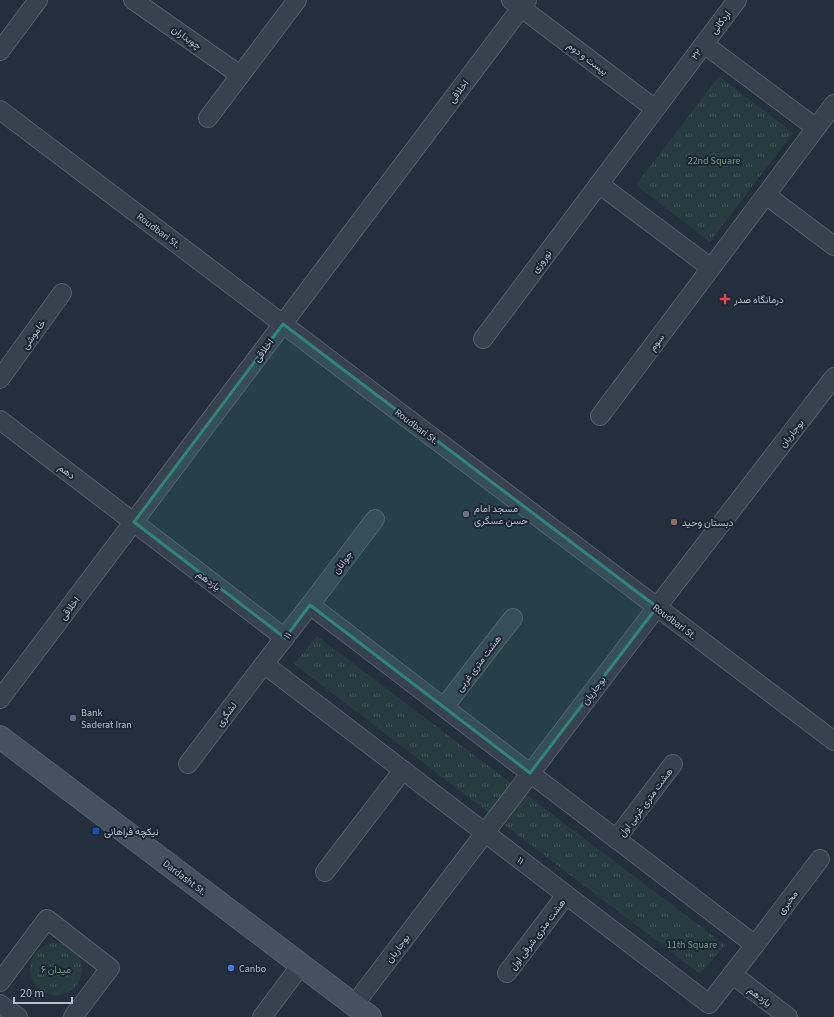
<svg xmlns="http://www.w3.org/2000/svg" width="834" height="1017" font-family="'Source Sans 3',Vazirmatn,sans-serif">
<style>
.grass{fill:url(#grass-tufts)}
.lines{fill:none;stroke-linecap:round;stroke-linejoin:round}
.minor-casing{stroke:#565f6c;stroke-width:20}
.secondary-casing{stroke:#565f6c;stroke-width:24}
.minor{stroke:#38414e;stroke-width:18}
.secondary{stroke:#465061;stroke-width:22}
.marked{fill:#308480;fill-opacity:0.2;stroke:#308480;stroke-width:3;stroke-linejoin:round}
.health-dot{fill:#e0444e;stroke:#1d2633;stroke-width:1.5}
.worship-dot{fill:#6b7280;stroke:#1d2633;stroke-width:1.5}
.education-dot{fill:#8d6e63;stroke:#1d2633;stroke-width:1.5}
.service-dot{fill:#5c6f8a;stroke:#1d2633;stroke-width:1.5}
.transit-dot{fill:#1a4fb4;stroke:#1d2633;stroke-width:1.5}
.shop-dot{fill:#3f7fe0;stroke:#1d2633;stroke-width:1.5}
.labels{text-anchor:middle;stroke-width:4;stroke-linejoin:round;paint-order:stroke}
.street-label{font-size:10px;fill:#b4bcc9;stroke:#1d2633}
.park-label{font-size:10px;fill:#6b9a76;stroke:#1d2633}
.poi-label{font-size:10px;fill:#b4bcc9;stroke:#1d2633;text-anchor:start}
</style>
<defs>
<pattern id="grass-tufts" width="24" height="20" patternUnits="userSpaceOnUse"><rect width="24" height="20" fill="#263c3f"/><path d="M3 7l-1-3M5 7V3M7 7l1-3M15 17l-1-3M17 17v-4M19 17l1-3" fill="none" stroke="#435659"/></pattern>
</defs>
<rect width="100%" height="100%" fill="#242f3e"/>
<g class="grass">
<polygon points="719,76 793,133 710,242 636,185"/>
<polygon points="317,636 725,945 700,974 294,664"/>
<circle cx="56" cy="969" r="26"/>
</g>
<g class="lines">
<defs>
<g id="minor">
<polyline points="133,0 240,75"/>
<polyline points="511,0 655,109"/>
<polyline points="704,44 737,0"/>
<polyline points="0,51 38,0"/>
<polyline points="0,110 834,741"/>
<polyline points="208,118 297,0"/>
<polyline points="816,128 834,104"/>
<polyline points="766,195 834,246"/>
<polyline points="483,339 599,184"/>
<polyline points="0,379 62,293"/>
<polyline points="600,416 816,128 704,44 599,184 711,268"/>
<polyline points="0,420 285,638"/>
<polygon points="310,605 755,945 709,1004 264,664"/>
<polyline points="310,605 375,519"/>
<polyline points="0,699 527,0"/>
<polyline points="444,707 513,618"/>
<polyline points="188,764 264,664"/>
<polyline points="616,839 673,764"/>
<polyline points="325,872 403,770"/>
<polyline points="755,945 820,859"/>
<polyline points="507,973 566,895"/>
<polyline points="732,974 788,1017"/>
<polyline points="0,982 47,919 110,968 73,1017"/>
<polyline points="0,1004 18,1017"/>
<polyline points="354,1005 657,607 834,377"/>
<polyline points="262,1017 301,965"/>
</g>
<polyline id="secondary" points="0,737 370,1017"/>
</defs>
<use href="#minor" class="minor-casing"/>
<use href="#secondary" class="secondary-casing"/>
<use href="#minor" class="minor"/>
<use href="#secondary" class="secondary"/>
</g>
<path class="marked" d="M283 324 657 607 530 773 310 605 285 638 134 522Z"/>
<path class="health-dot" d="M723 293h4v4h4v4h-4v4h-4v-4h-4v-4h4z"/>
<circle class="worship-dot" cx="466" cy="514" r="4"/>
<circle class="education-dot" cx="674" cy="522" r="4"/>
<circle class="service-dot" cx="73" cy="718" r="4"/>
<rect class="transit-dot" x="92" y="827" width="8" height="8" rx="2"/>
<circle class="shop-dot" cx="231" cy="968" r="4"/>
<g class="labels">
<g class="street-label">
<text transform="translate(720 22) rotate(-53)" y="4">اردکانی</text>
<text transform="translate(187 37) rotate(35)" y="4">چوبداران</text>
<text transform="translate(696 54) rotate(-53)" y="4">۲۲</text>
<text transform="translate(588 58) rotate(37)" y="4">بیست و دوم</text>
<text transform="translate(458 91) rotate(-53)" y="4">اخلاقی</text>
<text transform="translate(159 230) rotate(37)" y="4">Roudbari St.</text>
<text transform="translate(541 261) rotate(-53)" y="4">نوروزی</text>
<text transform="translate(33 334) rotate(-54)" y="4">خاموشی</text>
<text transform="translate(656 342) rotate(-53)" y="4">سوم</text>
<text transform="translate(263 350) rotate(-53)" y="4">اخلاقی</text>
<text transform="translate(417 426) rotate(37)" y="4">Roudbari St.</text>
<text transform="translate(791 433) rotate(-52)" y="4">بوجاریان</text>
<text transform="translate(67 471) rotate(37)" y="4">دهم</text>
<text transform="translate(342 562) rotate(-53)" y="4">جوانان</text>
<text transform="translate(209 580) rotate(37)" y="4">یازدهم</text>
<text transform="translate(69 608) rotate(-53)" y="4">اخلاقی</text>
<text transform="translate(675 621) rotate(37)" y="4">Roudbari St.</text>
<text transform="translate(287 635) rotate(-53)" y="4">۱۱</text>
<text transform="translate(478 663) rotate(-53)" y="4">هشت متری غربی</text>
<text transform="translate(593 690) rotate(-53)" y="4">بوجاریان</text>
<text transform="translate(226 714) rotate(-53)" y="4">لشگری</text>
<text transform="translate(645 802) rotate(-53)" y="4">هشت متری غربی اول</text>
<text transform="translate(521 860) rotate(37)" y="4">۱۱</text>
<text transform="translate(185 877) rotate(37)" y="4">Dardasht St.</text>
<text transform="translate(787 902) rotate(-53)" y="4">مخبری</text>
<text transform="translate(537 934) rotate(-53)" y="4">هشت متری شرقی اول</text>
<text transform="translate(397 948) rotate(-53)" y="4">بوجاریان</text>
<text transform="translate(760 996) rotate(37)" y="4">یازدهم</text>
</g>
<g class="park-label">
<text x="714" y="164">22nd Square</text>
<text x="692" y="948">11th Square</text>
<text x="56" y="973">میدان ۶</text>
</g>
<g class="poi-label">
<text x="734" y="303">درمانگاه صدر</text>
<text x="474" y="512">مسجد امام<tspan x="474" dy="12">حسن عسگری</tspan></text>
<text x="682" y="526">دبستان وحید</text>
<text x="81" y="716">Bank<tspan x="81" dy="12">Saderat Iran</tspan></text>
<text x="104" y="835">نیکچه فراهانی</text>
<text x="239" y="972">Canbo</text>
</g>
</g>
<path d="M14 997v6h58v-6" fill="none" stroke="#b4bcc9" stroke-width="2"/>
<text x="20" y="997" font-size="12" fill="#b4bcc9" stroke="#1d2633" stroke-width="3" paint-order="stroke">20 m</text>
</svg>
